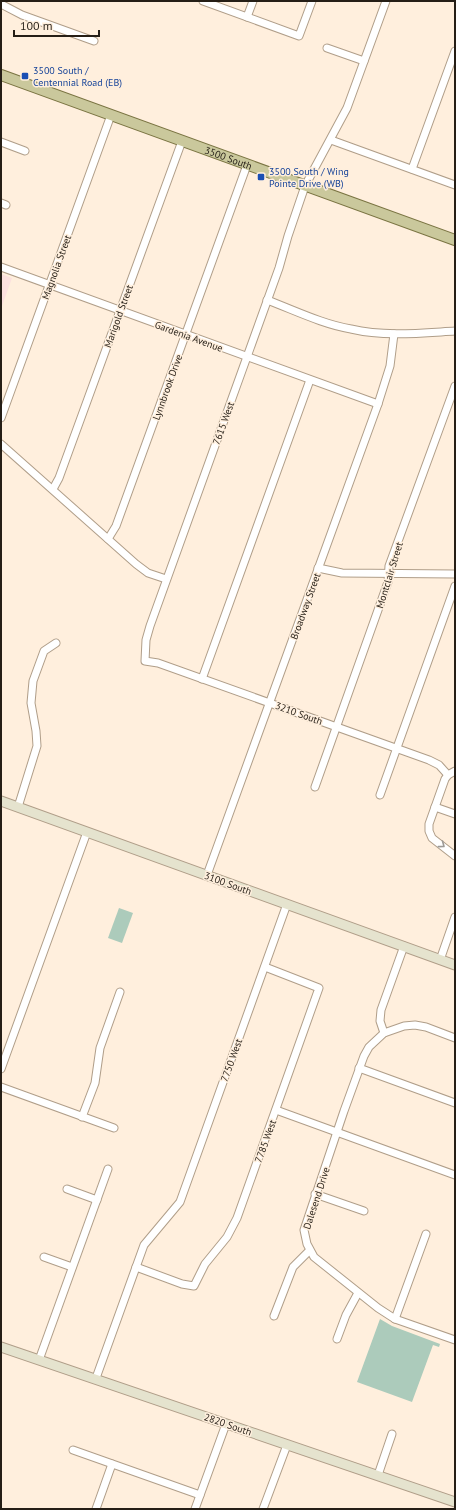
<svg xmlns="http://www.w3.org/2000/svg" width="456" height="1510" font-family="'PT Sans',sans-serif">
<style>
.commercial{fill:#fce1de}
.green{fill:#accbbb}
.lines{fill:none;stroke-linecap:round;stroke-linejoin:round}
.street-casing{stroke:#b09e89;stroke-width:9}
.secondary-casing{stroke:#b09e89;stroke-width:11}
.primary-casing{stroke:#7a7442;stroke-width:12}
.street{stroke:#fff;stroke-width:7}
.secondary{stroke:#e5e3ce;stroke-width:9}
.primary{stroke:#cac89c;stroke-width:10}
.oneway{stroke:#9d9a96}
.transit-dot{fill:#1a4fb4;stroke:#ffefdd;stroke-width:1.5}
.labels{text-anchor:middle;stroke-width:3;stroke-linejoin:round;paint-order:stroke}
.transit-label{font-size:10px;fill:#164399;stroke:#ffefdd;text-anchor:start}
.street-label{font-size:10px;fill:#251e16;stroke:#ffefdd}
</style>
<rect width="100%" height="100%" fill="#ffefdd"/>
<polygon class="commercial" points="1,274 12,278 1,309"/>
<g class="green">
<polygon points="119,908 133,913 122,943 108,938"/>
<polygon points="380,1319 392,1326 440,1344 439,1347 433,1345 412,1402 357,1382"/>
</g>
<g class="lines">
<defs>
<g id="street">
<polyline points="203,1 299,36 312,1"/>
<polyline points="386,1 347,108 305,186 288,236 279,268 150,626 146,640 145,661 158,663 429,760 439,765 448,775"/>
<polyline points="1,4 22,15 94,41"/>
<polyline points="247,17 253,1"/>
<polyline points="327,48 364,61"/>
<polyline points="331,140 455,185"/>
<polyline points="1,142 25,151"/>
<polyline points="412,169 455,51"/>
<polyline points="1,203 6,205"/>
<polyline points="1,267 378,404"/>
<path d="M267 300C294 310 322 324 351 329 385 337 421 333 455 331"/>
<polyline points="1,418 111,115"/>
<polyline points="1,444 136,564 148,573 166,579"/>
<polyline points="53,489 59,478 182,141"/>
<polyline points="108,539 116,526 247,165"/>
<polyline points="318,568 342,573 455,574"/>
<polyline points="202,679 310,380"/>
<polyline points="455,771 448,775 445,779 429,824 429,831 432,838 455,856"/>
<polyline points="315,787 388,582 389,566 455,386"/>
<polyline points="380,795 455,586"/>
<polyline points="18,807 37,746 36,731 31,703 33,681 44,651 56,643"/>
<polyline points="435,807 455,814"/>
<polyline points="207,875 378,404 390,366 394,334"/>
<polyline points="440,960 455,917"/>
<polyline points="384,1033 380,1021 381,1010 404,946"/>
<polyline points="455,1038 426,1027 415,1025 404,1026 384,1033 369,1047 364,1056 344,1111 304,1230 307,1244 314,1257 378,1308 395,1319 455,1340"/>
<polyline points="359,1068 455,1103"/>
<polyline points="1,1069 87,832"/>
<polyline points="1,1087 114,1128"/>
<polyline points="276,1110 455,1175"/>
<polyline points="82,1117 95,1083 100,1048 120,992"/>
<polyline points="67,1189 97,1200"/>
<polyline points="315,1194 364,1211"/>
<polyline points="44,1257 72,1267"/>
<polyline points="136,1267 182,1284 194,1286 205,1264 227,1237 237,1218 319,988 265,967"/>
<polyline points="274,1316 293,1267 309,1251"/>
<polyline points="395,1319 426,1234"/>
<polyline points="337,1339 346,1315 358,1293"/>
<polyline points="39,1360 108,1169"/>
<polyline points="96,1378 144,1245 180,1202 287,904"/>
<polyline points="73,1450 200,1495"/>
<polyline points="378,1475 392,1434"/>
<polyline points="96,1509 112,1464"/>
<polyline points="195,1509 226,1424"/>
<polyline points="263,1509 287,1445"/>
</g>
<g id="secondary">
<polyline points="1,801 455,965"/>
<polyline points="1,1347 455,1502"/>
</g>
<g id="primary">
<path id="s1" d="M1 75 455 240"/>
</g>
</defs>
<use href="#street" class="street-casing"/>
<use href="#secondary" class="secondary-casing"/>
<use href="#primary" class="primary-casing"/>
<use href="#street" class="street"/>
<use href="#secondary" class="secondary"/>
<use href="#primary" class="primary"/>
</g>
<defs><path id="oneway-chevron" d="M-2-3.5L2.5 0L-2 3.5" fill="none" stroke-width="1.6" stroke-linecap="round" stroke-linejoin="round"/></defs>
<use class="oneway" href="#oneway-chevron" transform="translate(442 845) rotate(37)"/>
<g class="transit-dot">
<rect x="21" y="72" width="8" height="8" rx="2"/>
<rect x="257" y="173" width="8" height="8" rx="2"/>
</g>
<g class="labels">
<g class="transit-label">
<text x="33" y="74">3500 South /<tspan x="33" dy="12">Centennial Road (EB)</tspan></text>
<text x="269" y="175">3500 South / Wing<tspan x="269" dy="12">Pointe Drive (WB)</tspan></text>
</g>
<g class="street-label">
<text dy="4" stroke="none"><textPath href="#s1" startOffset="242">3500 South</textPath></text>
<text transform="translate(56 267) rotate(-70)" y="4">Magnolia Street</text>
<text transform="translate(118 316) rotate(-70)" y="4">Marigold Street</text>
<text transform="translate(189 336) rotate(20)" y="4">Gardenia Avenue</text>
<text transform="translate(167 387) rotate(-70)" y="4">Lynnbrook Drive</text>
<text transform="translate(223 423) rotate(-70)" y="4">7615 West</text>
<text transform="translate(389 575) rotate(-73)" y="4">Montclair Street</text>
<text transform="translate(305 606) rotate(-70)" y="4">Broadway Street</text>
<text transform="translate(299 713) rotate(20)" y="4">3210 South</text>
<text transform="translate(228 883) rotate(20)" y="4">3100 South</text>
<text transform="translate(231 1060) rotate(-70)" y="4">7750 West</text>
<text transform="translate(265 1141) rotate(-70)" y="4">7785 West</text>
<text transform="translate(316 1198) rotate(-72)" y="4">Dalesend Drive</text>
<text transform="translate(228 1424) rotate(19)" y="4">2820 South</text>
</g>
</g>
<rect width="456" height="1510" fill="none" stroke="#251e16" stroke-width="4"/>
<path d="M14 30v6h85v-6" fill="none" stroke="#251e16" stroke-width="2"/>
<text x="20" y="30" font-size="12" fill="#251e16" stroke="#ffefdd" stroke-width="3" paint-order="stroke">100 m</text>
</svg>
